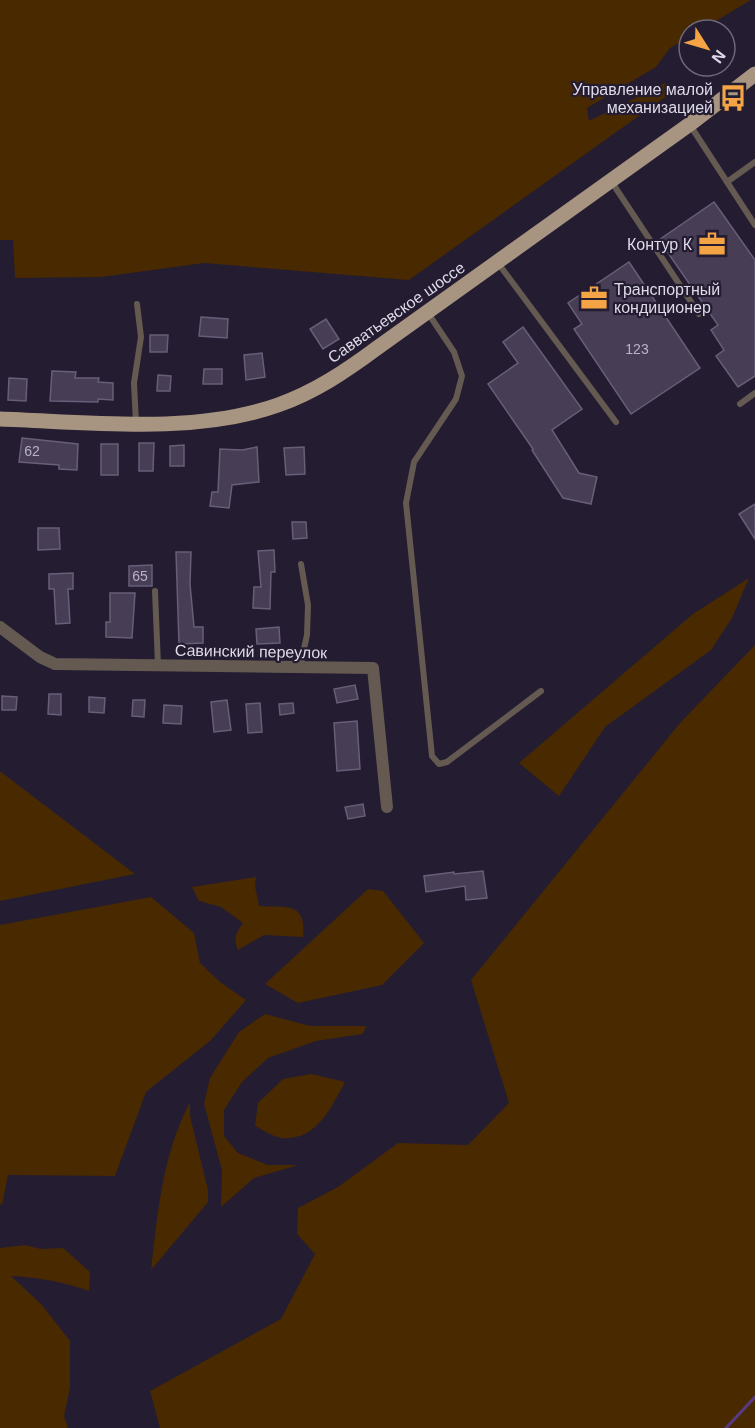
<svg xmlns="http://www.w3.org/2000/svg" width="755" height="1428" font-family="Arial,sans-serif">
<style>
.green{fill:#482900}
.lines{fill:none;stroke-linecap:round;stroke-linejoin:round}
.stream{stroke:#583a83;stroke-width:3}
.building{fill:#473e56;stroke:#675e78;stroke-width:1.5}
.lane{stroke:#645a51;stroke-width:6}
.street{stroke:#645a51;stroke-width:12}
.primary{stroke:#a79481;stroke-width:15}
.labels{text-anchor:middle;stroke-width:4.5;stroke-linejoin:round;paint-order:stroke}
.number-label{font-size:14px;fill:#b8b3c4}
.poi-label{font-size:16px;fill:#dedae9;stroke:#241c31;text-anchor:end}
.street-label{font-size:16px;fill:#dedae9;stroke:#241c31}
</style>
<rect width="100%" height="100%" fill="#241c31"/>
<g class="green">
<polygon points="0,0 751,0 701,30 689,30 689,37 670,48 656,67 587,108 589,121 665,83 671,93 409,280 204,263 101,277 15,278 13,240 0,240"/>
<polygon points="749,578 732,618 711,650 605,727 559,796 519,763 693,614"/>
<polygon points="755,645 755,1428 160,1428 150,1391 281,1319 315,1254 297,1234 298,1208 338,1187 398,1143 468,1145 509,1103 471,980 680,723"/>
<polygon points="0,772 1,772 135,874 0,901"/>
<path d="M256 877 255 886 259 906C284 908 307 900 303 937L264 935 238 950C233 938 236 933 243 923L221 907 199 901 192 887Z"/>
<polygon points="368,889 383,891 424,943 382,985 298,1003 265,984"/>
<polygon points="151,897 194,933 200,963 220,982 246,1000 211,1040 146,1092 115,1176 8,1175 2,1205 0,1204 0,925"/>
<polygon points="265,1014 310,1026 366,1026 363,1034 316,1041 268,1058 242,1082 224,1110 224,1136 238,1153 268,1165 298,1165 254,1178 221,1207 222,1170 204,1104 210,1078 239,1032"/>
<path d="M311 1074 345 1082C331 1108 316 1141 282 1138 273 1137 263 1130 255 1126L258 1103 283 1079Z"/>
<path d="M190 1102V1116L208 1190V1202L151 1270C158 1211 162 1156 190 1102Z"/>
<path d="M25 1245 41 1249 63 1248 90 1272 89 1291C61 1281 40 1278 11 1276L42 1305 70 1341V1388L64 1416 68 1428H0V1248Z"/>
</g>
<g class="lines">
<polyline class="stream" points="726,1428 755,1397"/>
</g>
<g class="building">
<polygon points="714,202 755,260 755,376 738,387 716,356 724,350 711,330 718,325 659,240"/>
<polygon points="629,262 700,368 631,414 574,329 582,324 568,303"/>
<polygon points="201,317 228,319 227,338 199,336"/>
<polygon points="326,319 339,339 323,349 310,329"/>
<polygon points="523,327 582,409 552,430 579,473 597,477 591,504 563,498 532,450 533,449 488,384 518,363 503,342"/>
<polygon points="150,335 168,335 167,352 150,352"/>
<polygon points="262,353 265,377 246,380 244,355"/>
<polygon points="204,369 222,369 222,384 203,384"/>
<polygon points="52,371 76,372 75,378 99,378 98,382 113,383 113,400 98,399 98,402 50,401"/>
<polygon points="158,375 171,376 170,391 157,391"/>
<polygon points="9,378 27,379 26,401 8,400"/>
<polygon points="22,438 78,444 77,470 59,469 59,465 19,462"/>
<polygon points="139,443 154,443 153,471 139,471"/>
<rect x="101" y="444" width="17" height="31"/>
<polygon points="184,445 184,466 170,466 170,446"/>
<polygon points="257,447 259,482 232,485 229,508 210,506 212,492 218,492 220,449 242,450"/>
<polygon points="304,447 305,474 286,475 284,448"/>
<polygon points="755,504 755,539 739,514"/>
<polygon points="292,522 306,522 307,538 293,539"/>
<polygon points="38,528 59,528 60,549 38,550"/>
<polygon points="274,550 275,572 271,572 270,609 253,608 254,587 261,587 258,551"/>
<polygon points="176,552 191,552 190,584 194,627 203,627 203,643 179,644"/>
<polygon points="152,565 152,586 129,586 129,566"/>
<polygon points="73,573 73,589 68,589 70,623 56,624 54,589 49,589 49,574"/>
<polygon points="110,593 135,593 132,638 106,637 106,622 110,622"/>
<polygon points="279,627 280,643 257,644 256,629"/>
<polygon points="355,685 358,699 337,703 334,689"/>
<polygon points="49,694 61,694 61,715 48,714"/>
<polygon points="2,696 17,697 16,710 2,710"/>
<polygon points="89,697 105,698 104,713 89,712"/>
<polygon points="133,700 145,700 144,717 132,716"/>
<polygon points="227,700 231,730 214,732 211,702"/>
<polygon points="260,703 262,732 248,733 246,704"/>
<polygon points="293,703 294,713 280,715 279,704"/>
<polygon points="164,705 182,706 181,724 163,723"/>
<polygon points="357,721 360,769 337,771 334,723"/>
<polygon points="363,804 365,816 348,819 345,807"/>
<polygon points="483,871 487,898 466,900 465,886 426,892 424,876 454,872 454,874"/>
</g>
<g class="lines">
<g class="lane">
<polyline points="690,125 755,225"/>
<polyline points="611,181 699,314"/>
<polyline points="727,182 755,162"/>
<polyline points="498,263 616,422"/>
<polyline points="428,313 454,352 462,376 456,399 414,462 406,503 432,756 439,764 447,762 541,691"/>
<polyline points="740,404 755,393"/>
<polyline points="136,423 134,383 141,337 137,304"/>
<polyline points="155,591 158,665"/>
<polyline points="300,667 307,635 308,605 301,564"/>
</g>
<polyline class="street" points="0,627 40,657 55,664 373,668 387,807"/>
<path class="primary" d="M0 419C88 422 194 435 278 405 315 392 346 371 377 348L690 124 755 74"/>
</g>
<defs>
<symbol id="bus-bare" viewBox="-9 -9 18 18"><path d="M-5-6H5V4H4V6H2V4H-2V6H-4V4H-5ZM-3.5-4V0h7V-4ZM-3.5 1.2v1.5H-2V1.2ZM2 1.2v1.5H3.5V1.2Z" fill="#f4a444" stroke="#241c31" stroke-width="2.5" paint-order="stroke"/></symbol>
<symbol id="office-bare" viewBox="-9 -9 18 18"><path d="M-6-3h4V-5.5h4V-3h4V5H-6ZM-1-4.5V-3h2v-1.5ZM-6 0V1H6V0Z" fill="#f4a444" stroke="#241c31" stroke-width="2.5" paint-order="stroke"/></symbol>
</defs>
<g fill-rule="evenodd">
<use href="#bus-bare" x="714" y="79" width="38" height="38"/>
<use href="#office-bare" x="693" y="225" width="38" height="38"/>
<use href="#office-bare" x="575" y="279" width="38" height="38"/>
</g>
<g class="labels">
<g class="number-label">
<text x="637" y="354">123</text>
<text x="32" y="456">62</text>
<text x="140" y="581">65</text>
</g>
<g class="poi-label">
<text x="713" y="95">Управление малой<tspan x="713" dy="18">механизацией</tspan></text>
<text x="692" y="250">Контур К</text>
<text x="614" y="295" text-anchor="start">Транспортный<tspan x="614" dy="18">кондиционер</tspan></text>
</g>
<g class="street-label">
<text transform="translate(396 312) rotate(-35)" y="6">Савватьевское шоссе</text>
<text transform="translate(251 651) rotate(1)" y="6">Савинский переулок</text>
</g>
</g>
<g transform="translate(707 48) rotate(127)"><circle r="28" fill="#241c31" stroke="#6e687b" stroke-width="1.5"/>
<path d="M0-4.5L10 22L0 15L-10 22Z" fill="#f4a444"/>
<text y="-9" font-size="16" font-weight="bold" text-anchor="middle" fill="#dedae9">N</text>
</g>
</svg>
